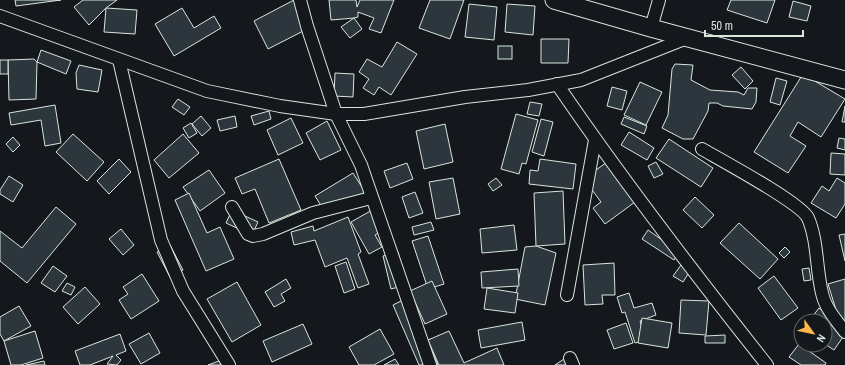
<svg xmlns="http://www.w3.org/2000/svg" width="845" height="365" font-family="'Archivo Narrow',sans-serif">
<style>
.building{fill:#2c363c;stroke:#d8e6dc}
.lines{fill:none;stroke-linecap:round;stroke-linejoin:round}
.street-casing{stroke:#d8e6dc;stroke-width:14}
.secondary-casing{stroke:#d8e6dc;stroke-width:19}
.street{stroke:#14181c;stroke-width:12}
.secondary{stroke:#14181c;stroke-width:17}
</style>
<rect width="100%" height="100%" fill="#14181c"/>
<g class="building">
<polygon points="15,0 61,0 16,6"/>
<polygon points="83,0 117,0 106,8 89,25 74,7"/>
<polygon points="294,0 300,0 313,26 268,49 254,21"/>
<polygon points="329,0 356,0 357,7 360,0 394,0 381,33 369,29 374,18 358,12 358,17 354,18 362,29 350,38 341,27 354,18 331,20"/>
<polygon points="430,0 464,0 450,39 419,28"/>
<polygon points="731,0 775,0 767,23 727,10"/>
<polygon points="793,1 811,6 807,21 789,17"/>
<polygon points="469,4 497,7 494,40 465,37"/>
<polygon points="507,4 535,6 533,35 505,32"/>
<polygon points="106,8 137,10 135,34 104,32"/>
<polygon points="182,8 194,28 214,16 221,28 174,56 155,24"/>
<polygon points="541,39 569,39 568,63 541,63"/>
<polygon points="397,42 417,54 391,95 379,87 374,95 363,88 369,79 359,72 367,59 382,67"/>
<rect x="498" y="46" width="14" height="13"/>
<polygon points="41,50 71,61 66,74 37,62"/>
<polygon points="34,59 37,62 36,99 9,100 8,60"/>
<rect x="0" y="60" width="8" height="14"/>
<polygon points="675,64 693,65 691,80 710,90 738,92 744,95 748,88 757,88 756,102 752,109 723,106 717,103 709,103 708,111 693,139 683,139 662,128 668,115 672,69"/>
<polygon points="79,65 102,70 98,92 77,89 76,73"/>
<polygon points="741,67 753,81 745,89 732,75"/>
<polygon points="335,73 354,74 353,97 334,96"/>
<polygon points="803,74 845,99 821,137 798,122 790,136 806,146 788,173 754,152"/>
<polygon points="776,78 787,81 780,105 770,102"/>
<polygon points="640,82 662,92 646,125 624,115"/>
<polygon points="612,87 627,91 622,110 607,106"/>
<polygon points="178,99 190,107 184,115 172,107"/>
<polygon points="530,102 542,104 539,116 527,114"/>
<polygon points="55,105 61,143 45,146 41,120 11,125 9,113"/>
<polygon points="845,106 845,122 842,122"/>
<polygon points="269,111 271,119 254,125 251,116"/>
<polygon points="516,114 538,120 526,164 522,163 519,174 501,169"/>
<polygon points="201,116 211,128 202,136 192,124"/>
<polygon points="235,116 237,127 220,131 217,120"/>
<polygon points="624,117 647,126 644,134 621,124"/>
<polygon points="291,118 303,143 278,155 267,130"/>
<polygon points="541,119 553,122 544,156 532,152"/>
<polygon points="327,121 341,150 320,160 306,133"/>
<polygon points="191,123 197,133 189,138 183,128"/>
<polygon points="445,124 453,162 424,169 416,131"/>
<polygon points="629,132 654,148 647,160 621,145"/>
<polygon points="73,134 104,162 87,181 56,152"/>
<polygon points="183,134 199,153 169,178 154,160"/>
<polygon points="13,137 20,145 13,152 6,144"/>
<polygon points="839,138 845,139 845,150 837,148"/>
<polygon points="669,139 713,168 701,187 656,158"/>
<polygon points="831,153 845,154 845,175 830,174"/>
<polygon points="119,159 131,172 109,194 97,181"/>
<polygon points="279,159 301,210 269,223 255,189 242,194 235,178"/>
<polygon points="540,159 576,164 573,189 529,184 530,170 538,171"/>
<polygon points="607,162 635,202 605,224 593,208 601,202 584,179"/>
<polygon points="656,162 663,174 654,178 648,166"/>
<polygon points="407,163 413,179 390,188 384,171"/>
<polygon points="209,170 225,193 200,211 183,187"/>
<polygon points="353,173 365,192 327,215 315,196"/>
<polygon points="9,176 23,185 13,202 0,194 0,190"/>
<polygon points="453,178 460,214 436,219 429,182"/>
<polygon points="496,178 502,185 493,191 488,184"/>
<polygon points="837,178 845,183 845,204 836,218 811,203 822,186 829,191"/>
<polygon points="563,191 565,244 536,246 534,193"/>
<polygon points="415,192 423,213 409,218 402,197"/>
<polygon points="189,193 207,233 220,227 234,259 206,271 175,200"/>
<polygon points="695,197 714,215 702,228 683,210"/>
<polygon points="56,207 76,224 27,283 0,261 0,231 22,248"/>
<polygon points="374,209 385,230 375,235 382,247 369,254 351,222"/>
<polygon points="232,210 258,222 252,235 226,223"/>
<polygon points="348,217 361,252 358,254 369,284 358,288 347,258 325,267 315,240 294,245 291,232 313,226 314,231"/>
<polygon points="431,222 434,230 414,235 412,227"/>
<polygon points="739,223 778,259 760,279 720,243"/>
<polygon points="514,225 517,250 482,253 480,229"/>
<polygon points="121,229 134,245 123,255 109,239"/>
<polygon points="648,230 679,252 674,260 642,239"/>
<polygon points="845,234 845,261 839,235"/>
<polygon points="428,236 444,284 428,289 412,241"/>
<polygon points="170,245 183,270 170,277 157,252"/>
<polygon points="536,246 556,253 545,305 515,299 525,247"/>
<polygon points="785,247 790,252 784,258 779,253"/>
<polygon points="398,252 406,285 391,289 383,256"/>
<polygon points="346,262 355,289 344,293 335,266"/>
<polygon points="614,263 615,295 602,295 603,304 585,305 583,265"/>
<polygon points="681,265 690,271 683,282 673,276"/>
<polygon points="53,266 67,276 55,292 41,283"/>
<polygon points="809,268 811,280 804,281 802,269"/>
<polygon points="518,269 519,286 482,288 481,272"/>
<polygon points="142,274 159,301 131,319 119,300 128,294 123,287"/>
<polygon points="774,276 798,308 781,320 758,288"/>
<polygon points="286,279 291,288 281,294 285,301 274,307 265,292"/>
<polygon points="845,279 845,334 834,350 825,344 825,321 809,321 819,308 840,323 828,284"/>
<polygon points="432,281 447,314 425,324 410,291"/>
<polygon points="237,282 261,325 232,342 207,299"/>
<polygon points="67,283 75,287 71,295 62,291"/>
<polygon points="85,287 100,304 78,324 63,307"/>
<polygon points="487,288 518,293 515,313 484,309"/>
<polygon points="629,293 634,308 652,303 656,315 640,321 646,340 635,343 625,312 622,313 617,297"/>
<polygon points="409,297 438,365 419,365 393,305"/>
<polygon points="681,300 709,301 706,335 679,333"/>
<polygon points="19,306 31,326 4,341 0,334 0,317"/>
<polygon points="642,318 672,323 668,348 638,343"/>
<polygon points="522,322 525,340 481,348 478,330"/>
<polygon points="626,323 633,343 614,349 607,330"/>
<polygon points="303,324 312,344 272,362 263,341"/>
<polygon points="380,329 394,354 374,365 359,365 349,347"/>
<polygon points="35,331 43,358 21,365 11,365 4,341"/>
<polygon points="449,331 464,363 497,348 504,365 439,365 428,340"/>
<polygon points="149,333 160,353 141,364 129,344"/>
<polygon points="120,334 126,351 116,355 121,360 117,365 107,364 113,356 90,365 80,365 75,351"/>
<polygon points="725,335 725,343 705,343 705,336"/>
<polygon points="799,344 826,363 825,365 801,365 789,357"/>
<polygon points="230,357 233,365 208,365"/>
<polygon points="395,359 399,365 384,365"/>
<polygon points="564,359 567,365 555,365"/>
<polygon points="44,361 45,365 26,365"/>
</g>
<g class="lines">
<defs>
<g id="street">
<polyline points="300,0 307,26 336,114 361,165 430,365"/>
<polyline points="0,16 207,91 280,106 336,114 364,114 465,97 528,90 581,80 687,38"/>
<polyline points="651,28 659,0"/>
<polyline points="119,60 161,240 183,291 229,365"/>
<path d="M557 84C623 181 694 273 767 365"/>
<path d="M702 149C721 160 801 203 808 218 818 241 816 269 822 293 825 308 836 320 845 332"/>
<polyline points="232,207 248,234 253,236 263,234 313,213 371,198"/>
<polyline points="567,295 595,140"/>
<polyline points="570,358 573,365"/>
</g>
<polyline id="secondary" points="554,0 651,28 845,80"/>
</defs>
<use href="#street" class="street-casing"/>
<use href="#secondary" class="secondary-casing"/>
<use href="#street" class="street"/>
<use href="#secondary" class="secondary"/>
</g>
<g transform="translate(813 333) rotate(123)"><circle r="19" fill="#14181c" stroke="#626a69"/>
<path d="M0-3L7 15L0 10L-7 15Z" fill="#ffb74d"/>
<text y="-6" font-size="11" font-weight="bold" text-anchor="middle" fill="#d8e6dc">N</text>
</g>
<path d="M705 30v6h98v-6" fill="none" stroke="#d8e6dc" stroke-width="2"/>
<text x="711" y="30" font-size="12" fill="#d8e6dc" stroke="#14181c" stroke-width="3" paint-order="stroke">50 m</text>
</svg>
